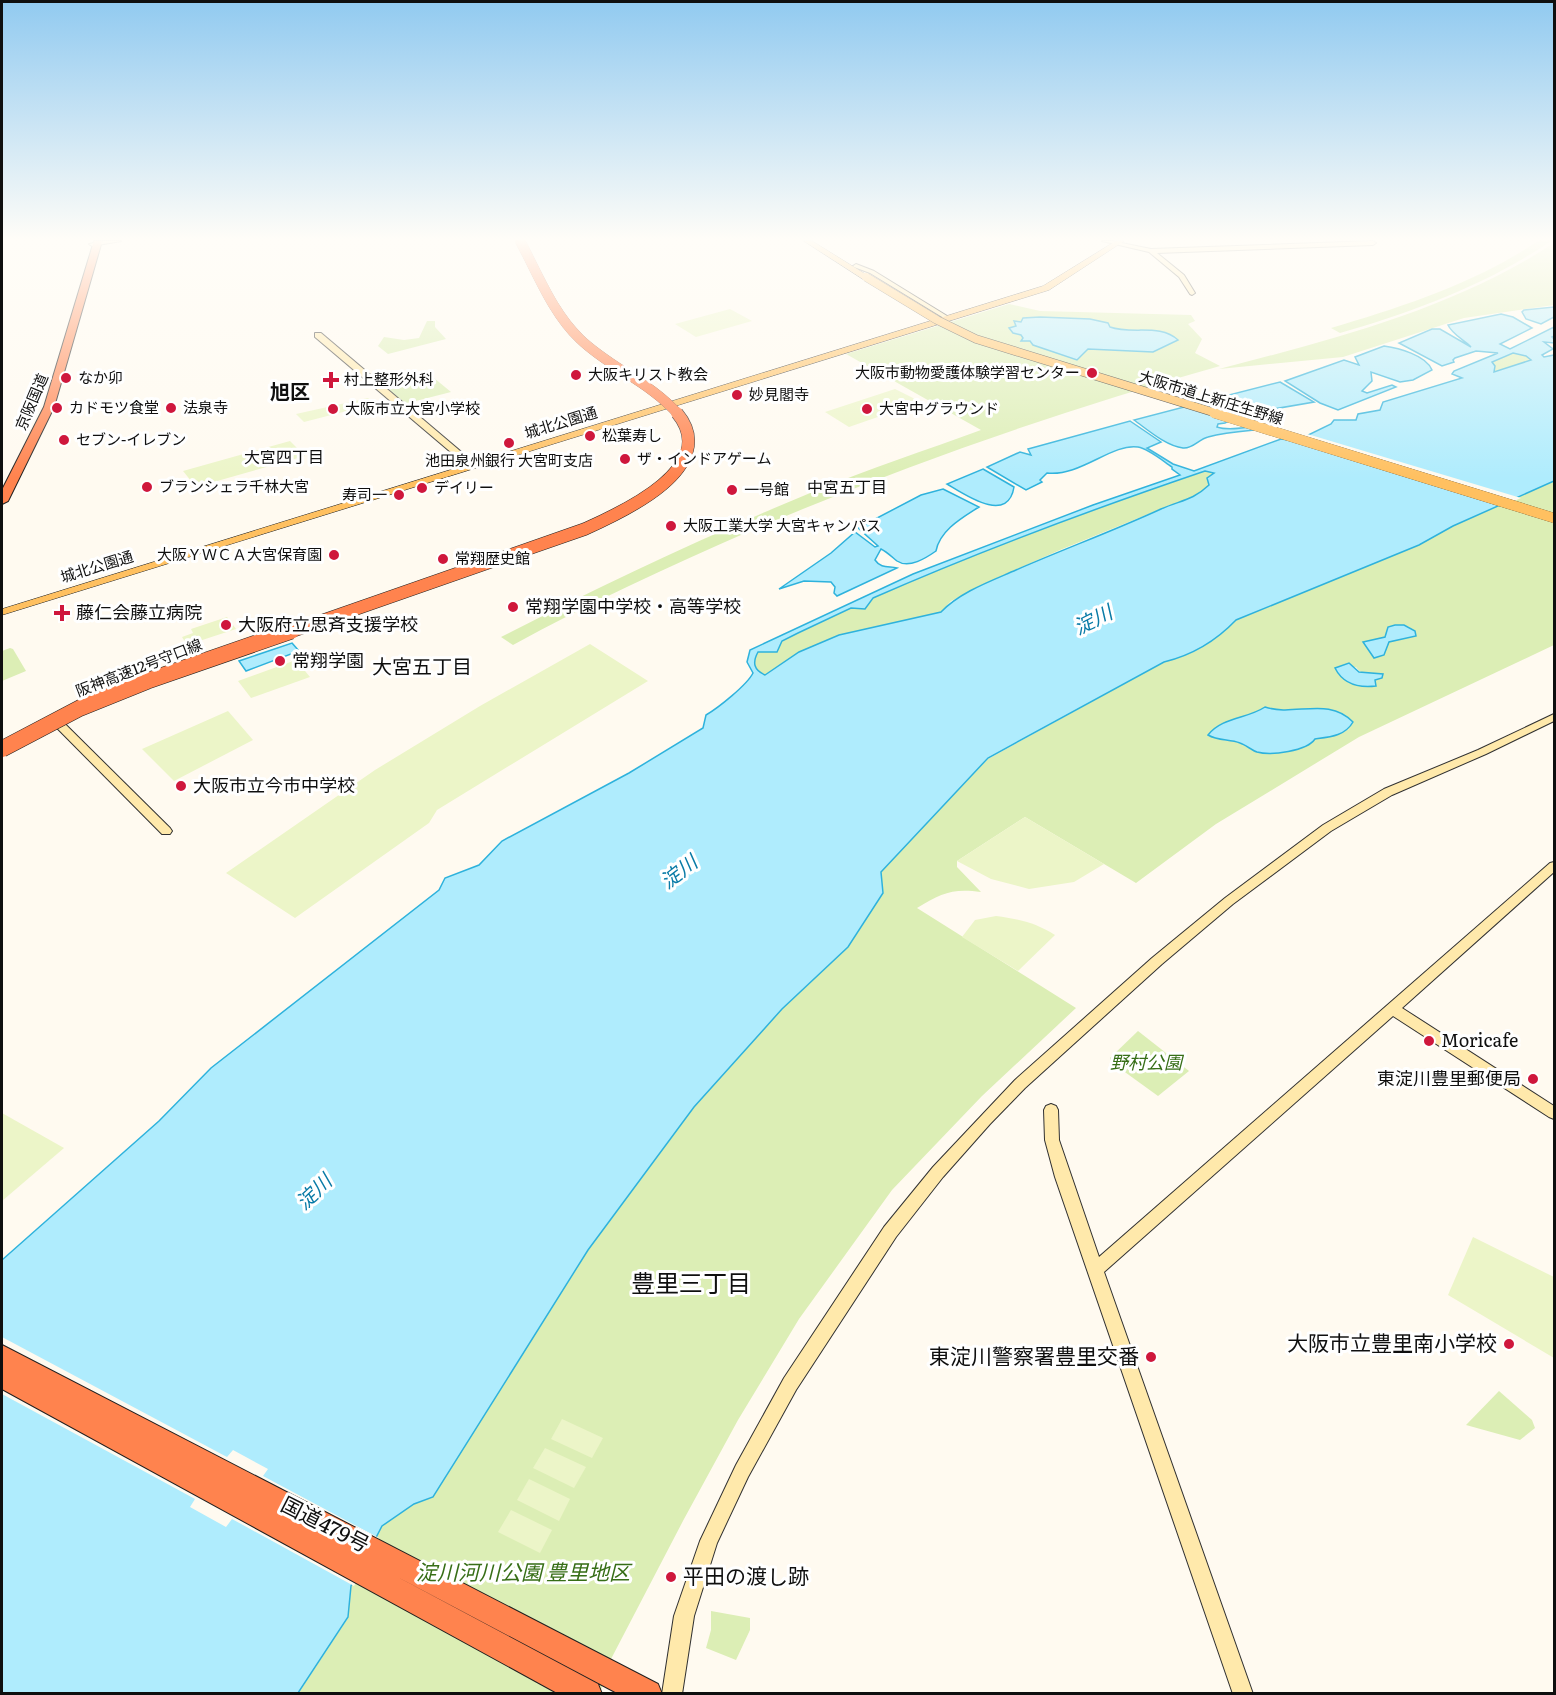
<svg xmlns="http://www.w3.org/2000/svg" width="1556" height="1695" font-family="Literata,'Noto Sans JP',serif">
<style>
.green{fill:#dceeb5;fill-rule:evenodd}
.pitch{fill:#ecf5c8}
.water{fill:#afecfd;stroke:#2eb2dc;stroke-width:1.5;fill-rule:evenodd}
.pier{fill:#fffaf0}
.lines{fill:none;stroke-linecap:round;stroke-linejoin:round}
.secondary-casing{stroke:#313131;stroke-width:2}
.primary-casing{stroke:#202020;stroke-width:1}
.highway-casing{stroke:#202020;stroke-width:2}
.secondary{fill:#ffe9ab;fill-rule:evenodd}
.primary{fill:#ffc060;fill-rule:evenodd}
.highway{fill:#ff834e;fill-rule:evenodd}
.primary-bridge-far1-casing{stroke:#202020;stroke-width:9;stroke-linecap:butt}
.primary-bridge-casing{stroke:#202020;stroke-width:10;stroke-linecap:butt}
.highway-bridge-far2-casing{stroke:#202020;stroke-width:10;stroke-linecap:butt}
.highway-bridge-far1-casing{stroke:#202020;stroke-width:13;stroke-linecap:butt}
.highway-bridge-casing{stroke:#202020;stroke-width:17;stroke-linecap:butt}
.primary-bridge-far1{stroke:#ffc060;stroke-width:8}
.primary-bridge{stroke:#ffc060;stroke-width:10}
.highway-bridge-far2{stroke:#ff834e;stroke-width:10}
.highway-bridge-far1{stroke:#ff834e;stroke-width:12}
.highway-bridge{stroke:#ff834e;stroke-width:16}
.poi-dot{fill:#cf173c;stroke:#fff;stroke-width:2}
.labels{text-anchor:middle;stroke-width:6;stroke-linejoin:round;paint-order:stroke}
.far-poi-label{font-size:15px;fill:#0f0f0f;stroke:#fff;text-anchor:start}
.far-street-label{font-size:15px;fill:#0f0f0f;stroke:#fff}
.far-neighbourhood-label{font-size:16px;fill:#0f0f0f;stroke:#fff}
.poi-label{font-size:18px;fill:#0f0f0f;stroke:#fff;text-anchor:start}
.park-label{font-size:18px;font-style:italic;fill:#376e17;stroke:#fff}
.far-district-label{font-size:20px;font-weight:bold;fill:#0f0f0f;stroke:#fff}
.water-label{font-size:20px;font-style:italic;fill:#097ba7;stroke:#fff}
.neighbourhood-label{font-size:20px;fill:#0f0f0f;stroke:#fff}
.near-poi-label{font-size:21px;fill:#0f0f0f;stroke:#fff;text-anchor:end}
.near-street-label{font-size:21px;fill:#0f0f0f;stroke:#fff}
.near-park-label{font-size:21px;font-style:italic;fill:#376e17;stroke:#fff}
.near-neighbourhood-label{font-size:24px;fill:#0f0f0f;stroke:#fff}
</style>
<rect width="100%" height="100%" fill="#fffaf0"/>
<g class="green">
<path d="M1538 241H1551C1488 284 1413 312 1340 333L1331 328C1402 307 1476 283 1538 241Z"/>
<path d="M1554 243V305L1464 318 1343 357 1219 369C1334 339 1453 309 1554 243Z"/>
<path d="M1009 304 1040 311 1191 315 1195 321 1188 324 1202 339 1195 353 1220 366C1060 411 903 466 750 531 670 566 589 603 513 645L501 637C604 584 708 535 815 491 869 469 926 450 981 430L846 354Z"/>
<polygon points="427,321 435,321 435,327 446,339 388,354 378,346 384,337 404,340 419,338"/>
<polygon points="1513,353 1526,356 1531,360 1493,373 1492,362"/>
<polygon points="434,378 451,392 404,404 388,390"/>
<path d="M1206 471 1214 473 1209 485 1197 497 1168 506 1060 550 997 578 951 601 941 612 839 635 799 652 765 675C754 670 752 663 758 652L851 608 865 609 873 598C982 550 1093 509 1206 471Z"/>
<path d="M1554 481V645L1359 737 1216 824 1136 883 1025 817 957 861V867L981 892C953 888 941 893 917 908L1076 1008 982 1096 892 1190 799 1319 738 1420 684 1519 611 1659 600 1693 298 1694 348 1618 351 1586 382 1526 694 1107 782 1009 848 947 883 893 880 872 988 759 1164 662C1193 655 1215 642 1236 620L1419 545 1452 526ZM1395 625 1410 627C1401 634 1385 641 1385 652L1374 658 1364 642 1386 637ZM1356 667C1361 675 1369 675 1378 673L1375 680 1376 685 1350 683 1338 674ZM1265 707 1278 711 1313 708 1349 729 1339 734 1315 739C1307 751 1271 756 1257 752 1249 750 1243 743 1236 742 1225 740 1217 740 1208 735L1235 719 1250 716Z"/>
<polygon points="10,648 13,649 26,671 2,681 2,651"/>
<polygon points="1138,1031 1189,1071 1158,1096 1111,1062 1110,1058"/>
<polygon points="1499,1391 1532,1420 1535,1428 1520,1440 1466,1425"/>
<polygon points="711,1611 750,1618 750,1630 736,1660 706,1648 711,1630"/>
</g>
<g class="pitch">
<polygon points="730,309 752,321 696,337 675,324"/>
<polygon points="895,389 921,402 849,427 825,412"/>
<polygon points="368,398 374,404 304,422 296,414"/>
<polygon points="290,441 305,456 196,487 183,471"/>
<polygon points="227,617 236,629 187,645 182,637 193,633 191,629"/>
<polygon points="590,644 648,681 437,810 429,823 295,918 226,873 375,770 480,706"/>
<polygon points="296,660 310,677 251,698 238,681"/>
<polygon points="228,711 253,740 174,781 142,749"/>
<polygon points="1025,817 1104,864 1074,882 1029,889 991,879 957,861"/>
<path d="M996 916C1019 919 1036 923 1055 935L1018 971 962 937 975 920Z"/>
<polygon points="2,1113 64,1148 2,1201"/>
<polygon points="1473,1237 1554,1277 1554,1358 1448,1295"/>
<polygon points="562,1419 603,1438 592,1458 551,1439"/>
<polygon points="545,1448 586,1467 574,1488 533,1468"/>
<polygon points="529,1479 570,1499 559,1521 517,1500"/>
<polygon points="511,1510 552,1530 540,1553 498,1532"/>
</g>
<g class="water">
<polygon points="1554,307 1554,317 1541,324 1526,319 1522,312 1524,310"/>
<path d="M1501 314 1513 317 1532 328 1500 344 1510 349 1554 327V336L1552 337 1554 339V343L1544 342 1553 349 1542 355 1544 357 1554 355V481L1453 526 1419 545 1236 620C1215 642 1193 655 1164 662L988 758 881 872 883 893 848 947 782 1009 694 1107 588 1250 433 1497 414 1504 382 1526 351 1586 348 1617 298 1693H2V1260L159 1121 211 1068 439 890 445 878 479 865 502 841 629 773 703 728 706 715C718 708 747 685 753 673L747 662 750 650 913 574 1093 505 1180 475 1172 469V467C1163 461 1149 449 1138 447 1112 443 1080 477 1047 473L1040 480 1042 482 1026 490 987 467 1020 452 1031 455 1028 449 1130 421 1161 442 1147 448 1173 464 1194 471 1281 439 1296 441 1331 424 1334 420H1356L1358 414 1380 410 1383 402 1462 378 1452 374 1454 371 1498 353 1476 351 1455 358 1453 360 1454 362 1442 366 1399 343 1432 329H1440L1471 347C1464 340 1452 334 1448 325ZM1513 353 1526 356 1531 360 1494 372 1495 366 1492 362ZM1205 471 1214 473 1207 478 1209 485C1192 501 1181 500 1161 509 1113 531 1064 549 1016 570 991 581 960 592 941 612L839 635 799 652 765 675C754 670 752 663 758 652H777L782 641 798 633 851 608 865 609 873 598C982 550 1093 509 1205 471Z"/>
<path d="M1040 317 1090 319 1108 323 1110 327C1132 335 1160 323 1178 340L1153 352 1088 349 1077 360 1033 345 1030 341H1021L1023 338 1021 335 1013 333 1009 328 1016 326 1014 321 1021 322 1023 318Z"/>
<path d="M1384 346C1398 348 1426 355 1432 370L1413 380 1400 382 1371 372 1372 381 1362 391 1367 393 1392 385 1396 387 1338 410 1320 403 1285 381 1344 360 1359 365 1355 357Z"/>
<path d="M1280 382 1314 402 1239 415 1225 423 1218 424 1217 427C1235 433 1257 422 1274 428 1252 431 1230 431 1208 437 1199 439 1193 449 1183 448 1166 446 1148 430 1134 420L1207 401 1220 403 1221 397Z"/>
<path d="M983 469 1014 487C1008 525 964 494 947 484Z"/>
<path d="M943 489 979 507C962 518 940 530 936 551 926 558 909 569 897 561 892 557 887 552 881 549L875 560C881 569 889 566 897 568L837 596 834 593 835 587 831 582 804 581 779 589 831 553 855 532 875 547 878 546 858 528 921 495Z"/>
<polygon points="1395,625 1404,625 1415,631 1416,636 1389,642 1384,655 1374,658 1363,642 1385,637 1388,627"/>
<polygon points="292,643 299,651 246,671 239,661"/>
<path d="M1349 663 1359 672 1383 674 1382 678 1375 680 1376 686C1359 688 1343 684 1335 668Z"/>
<path d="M1265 707C1295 717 1328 696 1353 722 1345 736 1330 737 1315 739 1307 751 1271 756 1257 752 1251 750 1246 745 1240 743 1229 739 1218 741 1208 735 1222 717 1247 719 1265 707Z"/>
</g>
<g class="pier">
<polygon points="1304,433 1521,498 1503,506 1295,438"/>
<polygon points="2,1337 227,1457 233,1450 268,1469 263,1476 379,1538 354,1586 232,1519 226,1527 190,1507 195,1499 2,1394"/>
</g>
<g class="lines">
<defs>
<g id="secondary">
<polygon points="104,241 121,241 92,246 89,244"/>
<polygon points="1102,241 1112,241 1151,249 1373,241 1376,243 1373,245 1157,253 1184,275 1195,293 1192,295 1190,294 1179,277 1149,252"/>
<polygon points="856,264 874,271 952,319 947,320 870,273 854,267 853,266"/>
<polygon points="315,333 321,333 472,461 472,465 466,465 315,337"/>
<polygon points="1554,714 1554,721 1486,754 1392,795 1331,831 1233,904 1162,964 1025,1088 990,1124 943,1177 896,1237 796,1390 748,1477 717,1543 694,1616 682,1694 662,1694 674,1616 700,1541 736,1465 784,1378 884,1227 933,1167 1015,1080 1152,958 1225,898 1323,825 1384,789 1478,750"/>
<polygon points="57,719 61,720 170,828 172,831 170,834 162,834 53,724 52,722"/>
<polygon points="1554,862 1554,872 1402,1008 1554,1106 1554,1119 1549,1117 1393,1016 1104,1272 1253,1694 1233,1694 1055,1177 1045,1140 1044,1110 1046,1106 1051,1104 1056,1106 1058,1110 1059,1140 1099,1257 1550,863"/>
</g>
<g id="primary">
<polygon points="804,241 812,241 870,277 863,279"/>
<polygon points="1116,241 1124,241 1049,290 2,615 2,609 1043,286"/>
</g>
<g id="highway">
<polygon points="94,241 102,241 54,407 8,501 2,504 2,490 44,407"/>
<polygon points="2,1345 658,1684 662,1694 619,1694 392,1574 598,1684 602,1694 559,1694 2,1389"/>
</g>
</defs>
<use href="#secondary" class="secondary-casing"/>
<use href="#primary" class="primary-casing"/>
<use href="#highway" class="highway-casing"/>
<use href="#secondary" class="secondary"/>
<use href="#primary" class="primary"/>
<use href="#highway" class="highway"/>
<defs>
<polyline id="primary-bridge-far1" points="866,277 937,320 976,339 1219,414"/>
<polyline id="primary-bridge" points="1214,413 1554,518"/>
<path id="highway-bridge-far2" d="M520 241C538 274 552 312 580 339 610 368 650 382 678 414"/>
<path id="highway-bridge-far1" d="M287 633 585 529C623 512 722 467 677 413"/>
<polyline id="highway-bridge" points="2,749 80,708 147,681 291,631"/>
</defs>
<use href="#primary-bridge-far1" class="primary-bridge-far1-casing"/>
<use href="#primary-bridge" class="primary-bridge-casing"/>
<use href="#highway-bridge-far2" class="highway-bridge-far2-casing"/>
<use href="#highway-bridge-far1" class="highway-bridge-far1-casing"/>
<use href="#highway-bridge" class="highway-bridge-casing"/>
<use href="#primary-bridge-far1" class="primary-bridge-far1"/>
<use href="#primary-bridge" class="primary-bridge"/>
<use href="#highway-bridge-far2" class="highway-bridge-far2"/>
<use href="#highway-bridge-far1" class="highway-bridge-far1"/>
<use href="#highway-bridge" class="highway-bridge"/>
</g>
<linearGradient id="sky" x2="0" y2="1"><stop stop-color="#91caf0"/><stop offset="0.5" stop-color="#fffdf8"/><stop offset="1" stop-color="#fffdf8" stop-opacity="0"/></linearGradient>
<rect width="1556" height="478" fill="url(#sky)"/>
<g class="poi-dot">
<circle cx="1092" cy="373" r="6"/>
<circle cx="576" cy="375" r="6"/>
<circle cx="66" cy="378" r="6"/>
<path d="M328 371h6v6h6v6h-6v6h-6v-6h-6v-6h6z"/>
<circle cx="737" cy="395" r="6"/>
<circle cx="57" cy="408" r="6"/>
<circle cx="171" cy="408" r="6"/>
<circle cx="333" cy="409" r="6"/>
<circle cx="867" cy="409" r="6"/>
<circle cx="590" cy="436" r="6"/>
<circle cx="64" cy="440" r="6"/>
<circle cx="509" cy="443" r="6"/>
<circle cx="625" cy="459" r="6"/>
<circle cx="147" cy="487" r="6"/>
<circle cx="422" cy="488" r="6"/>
<circle cx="732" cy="490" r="6"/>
<circle cx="399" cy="495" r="6"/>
<circle cx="671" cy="526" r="6"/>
<circle cx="334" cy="555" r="6"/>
<circle cx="443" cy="559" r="6"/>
<circle cx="513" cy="607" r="6"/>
<path d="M59 604h6v6h6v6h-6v6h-6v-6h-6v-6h6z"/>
<circle cx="226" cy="625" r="6"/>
<circle cx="280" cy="661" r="6"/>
<circle cx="181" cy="786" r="6"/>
<circle cx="1429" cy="1041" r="6"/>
<circle cx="1533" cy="1079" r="6"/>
<circle cx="1509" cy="1344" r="6"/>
<circle cx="1151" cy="1357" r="6"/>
<circle cx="671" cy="1577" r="6"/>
</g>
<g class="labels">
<g class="far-poi-label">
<text x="1080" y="378" text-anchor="end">大阪市動物愛護体験学習センター</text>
<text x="588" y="380">大阪キリスト教会</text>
<text x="78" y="383">なか卯</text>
<text x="344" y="385">村上整形外科</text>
<text x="749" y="400">妙見閣寺</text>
<text x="69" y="413">カドモツ食堂</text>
<text x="183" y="413">法泉寺</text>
<text x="345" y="414">大阪市立大宮小学校</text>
<text x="879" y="414">大宮中グラウンド</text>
<text x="602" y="441">松葉寿し</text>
<text x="76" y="445">セブン-イレブン</text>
<text x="637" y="464">ザ・インドアゲーム</text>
<text x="509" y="466" text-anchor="middle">池田泉州銀行 大宮町支店</text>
<text x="159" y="492">ブランシェラ千林大宮</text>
<text x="434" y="493">デイリー</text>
<text x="744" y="495">一号館</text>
<text x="387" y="500" text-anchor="end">寿司一</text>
<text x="683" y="531">大阪工業大学 大宮キャンパス</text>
<text x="322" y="560" text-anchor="end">大阪ＹＷＣＡ大宮保育園</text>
<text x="455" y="564">常翔歴史館</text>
</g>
<g class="far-street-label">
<text transform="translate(1211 398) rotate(17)" y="5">大阪市道上新庄生野線</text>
<text transform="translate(32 402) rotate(-67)" y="5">京阪国道</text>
<text transform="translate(561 423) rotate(-17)" y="5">城北公園通</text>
<text transform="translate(97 567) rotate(-17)" y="5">城北公園通</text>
<text transform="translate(139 668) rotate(-21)" y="5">阪神高速12号守口線</text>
</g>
<g class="far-neighbourhood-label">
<text x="284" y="463">大宮四丁目</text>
<text x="847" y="493">中宮五丁目</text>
</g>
<g class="poi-label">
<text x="525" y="613">常翔学園中学校・高等学校</text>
<text x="76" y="619">藤仁会藤立病院</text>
<text x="238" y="631">大阪府立思斉支援学校</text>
<text x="292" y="667">常翔学園</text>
<text x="193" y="792">大阪市立今市中学校</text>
<text x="1441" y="1047">Moricafe</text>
<text x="1521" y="1085" text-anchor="end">東淀川豊里郵便局</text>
</g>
<g class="park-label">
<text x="1146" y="1069">野村公園</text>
</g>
<g class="far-district-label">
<text x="290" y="399">旭区</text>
</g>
<g class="water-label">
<text transform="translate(1093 620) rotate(-27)" y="7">淀川</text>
<text transform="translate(679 872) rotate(-38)" y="7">淀川</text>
<text transform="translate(314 1192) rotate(-44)" y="7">淀川</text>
</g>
<g class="neighbourhood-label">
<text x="422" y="674">大宮五丁目</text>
</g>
<g class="near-poi-label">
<text x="1497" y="1351">大阪市立豊里南小学校</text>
<text x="1139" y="1364">東淀川警察署豊里交番</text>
<text x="683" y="1584" text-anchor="start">平田の渡し跡</text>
</g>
<g class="near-street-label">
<text transform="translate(325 1525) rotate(27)" y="7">国道479号</text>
</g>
<g class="near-park-label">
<text x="523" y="1580">淀川河川公園 豊里地区</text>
</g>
<g class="near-neighbourhood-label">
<text x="691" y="1292">豊里三丁目</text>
</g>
</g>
<rect width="1556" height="1695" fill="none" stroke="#0f0f0f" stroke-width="6"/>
</svg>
